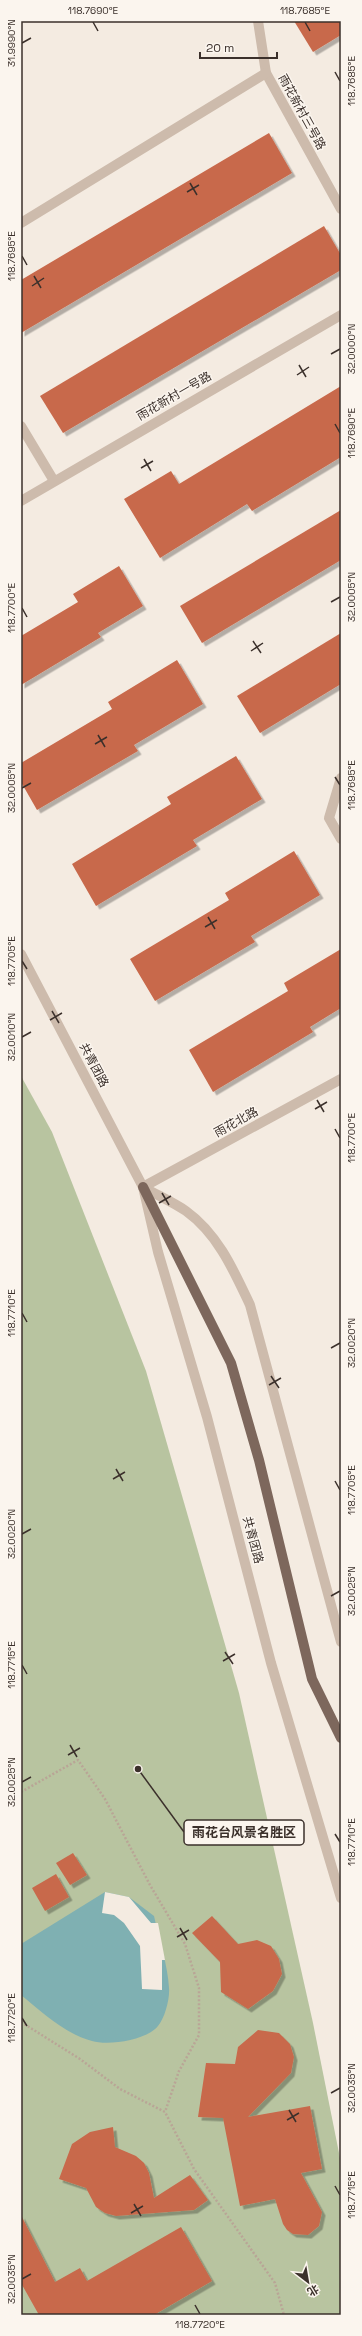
<svg xmlns="http://www.w3.org/2000/svg" width="362" height="2336" font-family="'Space Grotesk','Noto Sans SC',sans-serif">
<style>
.green{fill:#b8c4a0}
.water{fill:#7fb0b2}
.pier{fill:#f4ebe1}
.building{fill:#c8694b;filter:url(#shadow)}
.lines{fill:none;stroke-linecap:round;stroke-linejoin:round}
.path{stroke:#b9a596;stroke-width:2.5;stroke-dasharray:2 2;stroke-linecap:butt}
.minor{stroke:#cdbbac;stroke-width:10}
.tertiary{stroke:#cdbbac;stroke-width:10}
.primary{stroke:#7d675c;stroke-width:10}
.ticks{fill:none;stroke:#3b302b;stroke-width:1.5}
.labels{text-anchor:middle;stroke-width:3;stroke-linejoin:round;paint-order:stroke}
.street-label{font-size:12px;fill:#3b302b;stroke:#fbf5ee}
.leader{fill:none;stroke:#3b302b;stroke-width:1.5}
.callout-dot{fill:#3b302b;stroke:#fbf5ee;stroke-width:1.5}
.callout{fill:#fbf5ee;stroke:#3b302b;stroke-width:1.5}
.callout-label{font-size:13px;text-anchor:middle;font-weight:bold;fill:#3b302b}
.neatline{fill:none;stroke:#3b302b;stroke-width:1.5}
.ticks-label{font-size:10px;text-anchor:middle;fill:#3b302b}
</style>
<defs>
<filter id="shadow"><feDropShadow dx="3.5" dy="3.5" stdDeviation="0" flood-color="#0004"/></filter>
</defs>
<rect width="100%" height="100%" fill="#f4ebe1"/>
<polygon class="green" points="21,1076 52,1132 146,1371 239,1693 313,2023 341,2163 341,2315 21,2315"/>
<path class="water" d="M105 1892 129 1897 154 1916C159 1939 168 1966 169 1988 170 1998 165 2018 158 2026 147 2040 109 2046 92 2041 65 2034 42 2012 21 1995V1944Z"/>
<polygon class="pier" points="105,1892 129,1897 151,1923 158,1923 165,1960 162,1960 162,1990 142,1989 140,1946 124,1923 114,1915 102,1913"/>
<g class="building">
<polygon points="294,21 341,21 341,35 313,52"/>
<polygon points="269,133 292,173 21,333 21,280"/>
<polygon points="324,226 341,255 341,270 63,433 40,396"/>
<polygon points="341,386 341,457 252,511 247,504 160,558 124,499 171,471 179,484"/>
<polygon points="341,510 341,560 202,643 180,606"/>
<polygon points="119,566 143,606 98,633 101,637 21,685 21,636 78,602 73,594"/>
<polygon points="341,633 341,684 260,733 237,696"/>
<polygon points="177,660 203,704 134,745 138,751 37,810 21,782 21,763 112,709 108,702"/>
<polygon points="236,756 262,799 193,840 197,846 96,906 72,864 171,804 167,797"/>
<polygon points="294,851 320,895 251,936 255,942 155,1001 130,959 229,900 225,893"/>
<polygon points="341,949 341,1008 310,1027 313,1032 213,1092 189,1050 288,991 284,983"/>
<polygon points="73,1853 87,1875 70,1885 56,1863"/>
<polygon points="56,1874 69,1897 45,1911 32,1888"/>
<polygon points="212,1916 238,1944 257,1940 271,1946 279,1959 282,1974 273,1991 248,2009 221,1992 220,1962 192,1933"/>
<polygon points="258,2030 279,2033 290,2044 294,2057 291,2073 248,2117 310,2106 322,2169 301,2173 322,2212 319,2226 308,2235 293,2234 287,2230 283,2224 275,2199 240,2206 223,2118 198,2117 206,2063 235,2064 238,2047"/>
<polygon points="113,2127 115,2147 136,2156 144,2163 149,2173 154,2198 190,2175 208,2200 194,2210 116,2216 105,2213 96,2207 86,2188 59,2179 72,2144 90,2132"/>
<polygon points="21,2215 55,2282 80,2268 87,2281 181,2227 212,2281 154,2315 39,2315 21,2283"/>
</g>
<g class="lines">
<g class="path">
<polyline points="21,1792 78,1760 105,1799 150,1885 185,1944 199,1988 199,2035 179,2071 165,2112"/>
<polyline points="21,2022 80,2059 120,2089 165,2112 194,2169 275,2283 284,2315"/>
</g>
<g class="minor">
<polyline points="258,21 266,73 341,209"/>
<polyline points="21,223 266,73"/>
<polyline points="21,426 54,481"/>
<polyline points="21,501 341,315"/>
<polyline points="341,778 329,818 341,839"/>
</g>
<g class="tertiary">
<polyline points="21,954 143,1187 158,1252 207,1417 271,1663 341,1898"/>
<path d="M143 1187C157 1195 173 1202 186 1211 218 1234 234 1271 250 1305L341 1642"/>
<polyline points="143,1187 341,1079"/>
</g>
<polyline class="primary" points="143,1187 231,1363 259,1460 312,1679 341,1738"/>
</g>
<path class="ticks" d="M93 22 98 31M305 22 310 31M22 43 31 38M335 72 340 81M190 183 197 195M187 192 199 185M22 256 27 265M34 276 41 288M32 286 44 278M331 354 340 349M299 365 306 377M297 375 309 367M335 424 340 433M144 459 151 471M141 468 153 461M331 602 340 597M22 608 27 617M253 641 261 653M251 651 263 643M98 735 105 747M95 744 107 737M335 777 340 785M22 788 31 783M208 917 215 929M205 927 217 920M22 961 27 969M52 1011 59 1023M50 1020 62 1013M22 1037 31 1032M317 1100 324 1112M315 1109 327 1102M335 1129 340 1138M162 1193 169 1205M159 1203 171 1196M22 1313 27 1322M331 1348 340 1343M271 1376 279 1388M269 1385 281 1378M116 1469 123 1481M113 1479 125 1472M335 1481 340 1490M22 1534 31 1529M331 1596 340 1591M225 1652 233 1664M223 1661 235 1654M22 1665 27 1674M70 1745 77 1757M68 1755 80 1748M22 1782 31 1777M335 1834 340 1842M180 1928 187 1940M177 1937 189 1930M22 2018 27 2026M331 2093 340 2088M289 2110 296 2122M287 2120 299 2113M335 2186 340 2195M134 2204 141 2216M131 2213 143 2206M22 2279 31 2274M195 2305 200 2314"/>
<g class="labels">
<g class="street-label">
<text transform="translate(302 112) rotate(61)" y="4">雨花新村三号路</text>
<text transform="translate(174 396) rotate(-30)" y="4">雨花新村一号路</text>
<text transform="translate(94 1065) rotate(62)" y="4">共青团路</text>
<text transform="translate(236 1122) rotate(-29)" y="4">雨花北路</text>
<text transform="translate(253 1540) rotate(75)" y="4">共青团路</text>
</g>
</g>
<path class="leader" d="M138 1769L184 1832"/>
<circle class="callout-dot" cx="138" cy="1769" r="4"/>
<rect class="callout" x="184" y="1820" width="120" height="25" rx="4"/>
<g class="callout-label">
<text x="244" y="1837">雨花台风景名胜区</text>
</g>
<rect width="362" height="2336" fill="none" stroke="#fbf5ee" stroke-width="44"/>
<g transform="translate(308 2282) rotate(149)" stroke="#fbf5ee" stroke-width="3" paint-order="stroke">
<path d="M0-3L7 15L0 10L-7 15Z" fill="#3b302b"/>
<text y="-6" font-size="11" font-weight="bold" text-anchor="middle" fill="#3b302b">北</text>
</g>
<path d="M200 52v6h77v-6" fill="none" stroke="#3b302b" stroke-width="2"/>
<text x="206" y="52" font-size="12" fill="#3b302b" stroke="#fbf5ee" stroke-width="3" paint-order="stroke">20 m</text>
<rect x="22" y="22" width="318" height="2292" class="neatline"/>
<g class="ticks-label">
<text x="93" y="14">118.7690°E</text>
<text x="305" y="14">118.7685°E</text>
<text transform="translate(11 43) rotate(-90)" y="4">31.9990°N</text>
<text transform="translate(351 81) rotate(-90)" y="4">118.7685°E</text>
<text transform="translate(11 256) rotate(-90)" y="4">118.7695°E</text>
<text transform="translate(351 349) rotate(-90)" y="4">32.0000°N</text>
<text transform="translate(351 433) rotate(-90)" y="4">118.7690°E</text>
<text transform="translate(351 597) rotate(-90)" y="4">32.0005°N</text>
<text transform="translate(11 608) rotate(-90)" y="4">118.7700°E</text>
<text transform="translate(351 785) rotate(-90)" y="4">118.7695°E</text>
<text transform="translate(11 788) rotate(-90)" y="4">32.0005°N</text>
<text transform="translate(11 961) rotate(-90)" y="4">118.7705°E</text>
<text transform="translate(11 1037) rotate(-90)" y="4">32.0010°N</text>
<text transform="translate(351 1138) rotate(-90)" y="4">118.7700°E</text>
<text transform="translate(11 1313) rotate(-90)" y="4">118.7710°E</text>
<text transform="translate(351 1343) rotate(-90)" y="4">32.0020°N</text>
<text transform="translate(351 1490) rotate(-90)" y="4">118.7705°E</text>
<text transform="translate(11 1534) rotate(-90)" y="4">32.0020°N</text>
<text transform="translate(351 1591) rotate(-90)" y="4">32.0025°N</text>
<text transform="translate(11 1665) rotate(-90)" y="4">118.7715°E</text>
<text transform="translate(11 1782) rotate(-90)" y="4">32.0025°N</text>
<text transform="translate(351 1842) rotate(-90)" y="4">118.7710°E</text>
<text transform="translate(11 2018) rotate(-90)" y="4">118.7720°E</text>
<text transform="translate(351 2088) rotate(-90)" y="4">32.0035°N</text>
<text transform="translate(351 2195) rotate(-90)" y="4">118.7715°E</text>
<text transform="translate(11 2279) rotate(-90)" y="4">32.0035°N</text>
<text x="200" y="2328">118.7720°E</text>
</g>
</svg>
